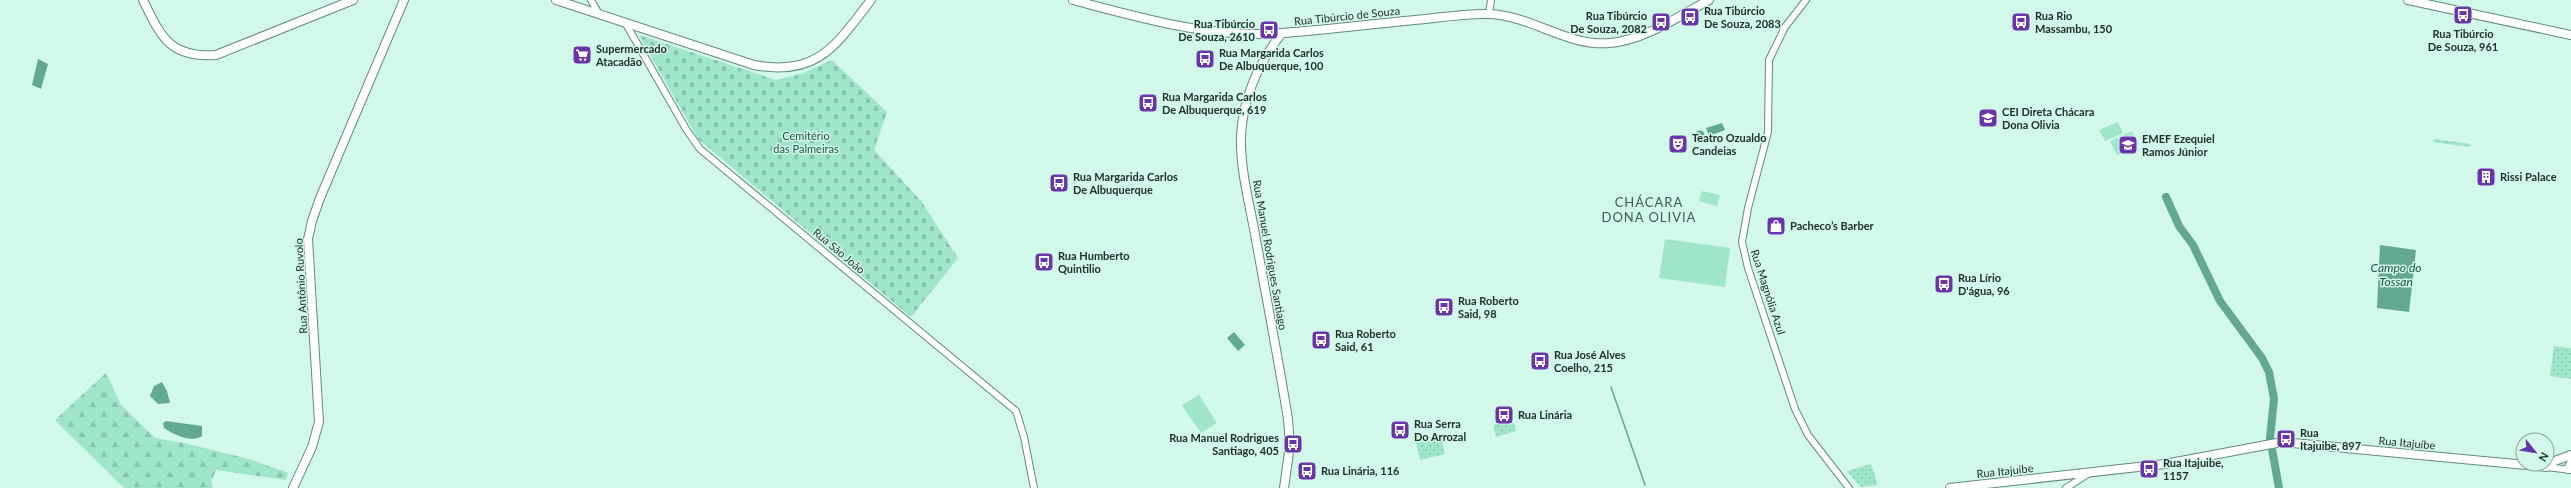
<svg xmlns="http://www.w3.org/2000/svg" width="2571" height="488" font-family="Lato,sans-serif">
<style>
.grass{fill:#9ee5ca}
.forest{fill:url(#forest-firs)}
.cemetery{fill:url(#cemetery-stones)}
.park{fill:url(#park-dots)}
.water{fill:#62a990}
.lines{fill:none;stroke-linecap:round;stroke-linejoin:round}
.stream{stroke:#62a990;stroke-width:1.5}
.river{stroke:#62a990;stroke-width:8}
.minor-casing{stroke:#65897b;stroke-width:8}
.major-casing{stroke:#65897b;stroke-width:10}
.minor{stroke:#fff;stroke-width:6}
.major{stroke:#fff;stroke-width:8}
.labels{text-anchor:middle;stroke-width:3;stroke-linejoin:round;paint-order:stroke}
.poi-label{font-size:11px;font-weight:bold;fill:#21302a;stroke:#d1f8e8;text-anchor:start}
.street-label{font-size:11px;fill:#21302a;stroke:#d1f8e8}
.park-label{font-size:11px;fill:#1c5543;stroke:#d1f8e8}
.water-label{font-size:12px;font-style:italic;fill:#185240;stroke:#d1f8e8}
.quarter-label{font-size:13px;letter-spacing:1px;fill:#3b5e51;stroke:#d1f8e8}
</style>
<defs>
<pattern id="forest-firs" width="22" height="20" patternUnits="userSpaceOnUse"><rect width="22" height="20" fill="#9ee5ca"/><path d="M5 1l3.5 6h-7zM16 11l3.5 6h-7z" fill="#88c5ae"/></pattern>
<pattern id="cemetery-stones" width="16" height="16" patternUnits="userSpaceOnUse"><rect width="16" height="16" fill="#9ee5ca"/><path d="M2 7V4a2 2 0 0 1 4 0v3zM10 15v-3a2 2 0 0 1 4 0v3z" fill="#88c5ae"/></pattern>
<pattern id="park-dots" width="8" height="8" patternUnits="userSpaceOnUse"><rect width="8" height="8" fill="#9ee5ca"/><path d="M2 2h.1M6 6h.1" fill="none" stroke="#88c5ae" stroke-width="1.8" stroke-linecap="round"/></pattern>
</defs>
<rect width="100%" height="100%" fill="#d1f8e8"/>
<g class="grass">
<polygon points="2118,122 2123,133 2105,141 2099,130"/>
<polygon points="2132,131 2138,144 2117,155 2110,141"/>
<polygon points="1702,191 1720,195 1717,206 1699,201"/>
<polygon points="1665,239 1730,248 1725,287 1659,278"/>
<polygon points="1199,395 1217,423 1201,433 1182,405"/>
</g>
<polygon class="forest" points="106,373 121,405 155,438 184,443 249,459 288,473 286,480 216,470 211,482 213,488 124,488 55,420"/>
<polygon class="cemetery" points="639,35 776,80 804,73 832,60 887,112 874,150 921,201 958,258 911,317 698,139"/>
<g class="park">
<polygon points="2434,139 2471,144 2470,147 2433,142"/>
<polygon points="2554,346 2571,348 2571,379 2550,376"/>
<polygon points="1508,420 1514,424 1516,431 1496,437 1493,425"/>
<polygon points="1440,434 1445,454 1420,460 1416,442"/>
<polygon points="1871,464 1878,485 1861,487 1847,471"/>
</g>
<g class="water">
<polygon points="38,59 48,64 41,89 32,85"/>
<polygon points="1722,123 1725,130 1709,136 1706,128"/>
<circle cx="1700" cy="135" r="4.5"/>
<polygon points="2380,245 2416,250 2409,312 2377,308"/>
<polygon points="1234,332 1245,345 1238,351 1227,338"/>
<polygon points="162,382 167,391 170,403 158,404 150,396 154,386"/>
<path d="M166 421 202 426V436C191 443 174 435 164 428L163 423Z"/>
</g>
<g class="lines">
<polyline class="stream" points="1611,387 1645,485"/>
<polyline class="river" points="2166,197 2179,226 2193,245 2220,301 2262,358 2269,372 2274,399 2270,438 2279,488"/>
<defs>
<g id="minor">
<polyline points="591,0 599,14"/>
<polyline points="1806,0 1785,27 1769,60 1768,132 1748,208 1742,242 1748,268 1795,409 1808,435 1849,488"/>
<polyline points="1489,14 1491,0"/>
<polyline points="626,24 686,129 700,149 1016,411 1024,437 1034,488"/>
<polyline points="2547,467 2571,470"/>
<polyline points="2066,488 2091,472"/>
</g>
<g id="major">
<path d="M143 0C161 37 170 58 216 55L353 0"/>
<path d="M556 0 754 65C818 77 836 45 871 0"/>
<path d="M1073 0C1141 18 1212 39 1283 33 1323 30 1364 25 1404 21 1433 19 1461 13 1490 14 1532 16 1568 47 1610 43 1645 40 1679 16 1709 0"/>
<polyline points="2408,0 2571,35"/>
<path d="M1282 33C1259 62 1243 98 1241 136 1240 168 1249 202 1255 234 1266 296 1278 357 1288 419L1290 445 1284 488"/>
<polyline points="2568,469 2571,463"/>
<polyline points="293,488 312,447 319,422 308,239 312,221 320,198 404,0"/>
<polyline points="1950,488 2165,464 2282,442 2547,467 2552,462 2571,455"/>
</g>
</defs>
<use href="#minor" class="minor-casing"/>
<use href="#major" class="major-casing"/>
<use href="#minor" class="minor"/>
<use href="#major" class="major"/>
</g>
<defs>
<symbol id="bus-square" viewBox="-11 -11 22 22"><rect x="-9" y="-9" width="18" height="18" rx="4" fill="#6a34aa" stroke="#d1f8e8"/><path d="M-5-6H5V4H4V6H2V4H-2V6H-4V4H-5ZM-3.5-4V0h7V-4ZM-3.5 1.2v1.5H-2V1.2ZM2 1.2v1.5H3.5V1.2Z" fill="#fff"/></symbol>
<symbol id="supermarket-square" viewBox="-11 -11 22 22"><rect x="-9" y="-9" width="18" height="18" rx="4" fill="#6a34aa" stroke="#d1f8e8"/><path d="M-6-5.5h2.5l.6 2H6L4.5 2H-2.5L-4.4-4H-6ZM-1.5 3.2a1.3 1.3 0 1 0 .1 0ZM3 3.2a1.3 1.3 0 1 0 .1 0Z" fill="#fff"/></symbol>
<symbol id="school-square" viewBox="-11 -11 22 22"><rect x="-9" y="-9" width="18" height="18" rx="4" fill="#6a34aa" stroke="#d1f8e8"/><path d="M0-5L7-2L0 1L-7-2ZM-4 1L0 2.5L4 1V4Q0 6-4 4Z" fill="#fff"/></symbol>
<symbol id="theatre-square" viewBox="-11 -11 22 22"><rect x="-9" y="-9" width="18" height="18" rx="4" fill="#6a34aa" stroke="#d1f8e8"/><path d="M-5-5.5Q0-4 5-5.5V0Q5 5 0 6Q-5 5-5 0ZM-3.3-2.5H-1v1.5H-3.3ZM1-2.5H3.3v1.5H1ZM-2.8 1Q0 5.5 2.8 1Z" fill="#fff"/></symbol>
<symbol id="building-square" viewBox="-11 -11 22 22"><rect x="-9" y="-9" width="18" height="18" rx="4" fill="#6a34aa" stroke="#d1f8e8"/><path d="M-4-6H4V6H1V3H-1V6H-4ZM-2.5-4.3h1.7v1.8h-1.7ZM.8-4.3h1.7v1.8H.8ZM-2.5-1h1.7V.8h-1.7ZM.8-1h1.7V.8H.8Z" fill="#fff"/></symbol>
<symbol id="shop-square" viewBox="-11 -11 22 22"><rect x="-9" y="-9" width="18" height="18" rx="4" fill="#6a34aa" stroke="#d1f8e8"/><path d="M-5-2.5h2.3a2.7 3.5 0 0 1 5.4 0H5L5.5 6h-11ZM-1.5-2.5h3a1.5 2.3 0 0 0-3 0Z" fill="#fff"/></symbol>
</defs>
<g fill-rule="evenodd">
<use href="#bus-square" x="2452" y="4" width="22" height="22"/>
<use href="#bus-square" x="1679" y="6" width="22" height="22"/>
<use href="#bus-square" x="1650" y="11" width="22" height="22"/>
<use href="#bus-square" x="2010" y="11" width="22" height="22"/>
<use href="#bus-square" x="1258" y="19" width="22" height="22"/>
<use href="#supermarket-square" x="571" y="44" width="22" height="22"/>
<use href="#bus-square" x="1194" y="48" width="22" height="22"/>
<use href="#bus-square" x="1137" y="92" width="22" height="22"/>
<use href="#school-square" x="1977" y="107" width="22" height="22"/>
<use href="#theatre-square" x="1667" y="133" width="22" height="22"/>
<use href="#school-square" x="2117" y="134" width="22" height="22"/>
<use href="#building-square" x="2475" y="166" width="22" height="22"/>
<use href="#bus-square" x="1048" y="172" width="22" height="22"/>
<use href="#shop-square" x="1765" y="215" width="22" height="22"/>
<use href="#bus-square" x="1033" y="251" width="22" height="22"/>
<use href="#bus-square" x="1933" y="273" width="22" height="22"/>
<use href="#bus-square" x="1433" y="296" width="22" height="22"/>
<use href="#bus-square" x="1310" y="329" width="22" height="22"/>
<use href="#bus-square" x="1529" y="350" width="22" height="22"/>
<use href="#bus-square" x="1493" y="404" width="22" height="22"/>
<use href="#bus-square" x="1389" y="419" width="22" height="22"/>
<use href="#bus-square" x="2275" y="428" width="22" height="22"/>
<use href="#bus-square" x="1282" y="433" width="22" height="22"/>
<use href="#bus-square" x="2138" y="458" width="22" height="22"/>
<use href="#bus-square" x="1296" y="460" width="22" height="22"/>
</g>
<g class="labels">
<g class="poi-label">
<text x="1704" y="15">Rua Tibúrcio<tspan x="1704" dy="13">De Souza, 2083</tspan></text>
<text x="1647" y="20" text-anchor="end">Rua Tibúrcio<tspan x="1647" dy="13">De Souza, 2082</tspan></text>
<text x="2035" y="20">Rua Rio<tspan x="2035" dy="13">Massambu, 150</tspan></text>
<text x="1255" y="28" text-anchor="end">Rua Tibúrcio<tspan x="1255" dy="13">De Souza, 2610</tspan></text>
<text x="2463" y="38" text-anchor="middle">Rua Tibúrcio<tspan x="2463" dy="13">De Souza, 961</tspan></text>
<text x="596" y="53">Supermercado<tspan x="596" dy="13">Atacadão</tspan></text>
<text x="1219" y="57">Rua Margarida Carlos<tspan x="1219" dy="13">De Albuquerque, 100</tspan></text>
<text x="1162" y="101">Rua Margarida Carlos<tspan x="1162" dy="13">De Albuquerque, 619</tspan></text>
<text x="2002" y="116">CEI Direta Chácara<tspan x="2002" dy="13">Dona Olivia</tspan></text>
<text x="1692" y="142">Teatro Ozualdo<tspan x="1692" dy="13">Candeias</tspan></text>
<text x="2142" y="143">EMEF Ezequiel<tspan x="2142" dy="13">Ramos Júnior</tspan></text>
<text x="1073" y="181">Rua Margarida Carlos<tspan x="1073" dy="13">De Albuquerque</tspan></text>
<text x="2500" y="181">Rissi Palace</text>
<text x="1790" y="230">Pacheco’s Barber</text>
<text x="1058" y="260">Rua Humberto<tspan x="1058" dy="13">Quintilio</tspan></text>
<text x="1958" y="282">Rua Lírio<tspan x="1958" dy="13">D'água, 96</tspan></text>
<text x="1458" y="305">Rua Roberto<tspan x="1458" dy="13">Said, 98</tspan></text>
<text x="1335" y="338">Rua Roberto<tspan x="1335" dy="13">Said, 61</tspan></text>
<text x="1554" y="359">Rua José Alves<tspan x="1554" dy="13">Coelho, 215</tspan></text>
<text x="1518" y="419">Rua Linária</text>
<text x="1414" y="428">Rua Serra<tspan x="1414" dy="13">Do Arrozal</tspan></text>
<text x="2300" y="437">Rua<tspan x="2300" dy="13">Itajuibe, 897</tspan></text>
<text x="1279" y="442" text-anchor="end">Rua Manuel Rodrigues<tspan x="1279" dy="13">Santiago, 405</tspan></text>
<text x="2163" y="467">Rua Itajuibe,<tspan x="2163" dy="13">1157</tspan></text>
<text x="1321" y="475">Rua Linária, 116</text>
</g>
<g class="street-label">
<text transform="translate(1347 16) rotate(-6)" y="4">Rua Tibúrcio de Souza</text>
<text transform="translate(839 251) rotate(40)" y="4">Rua São João</text>
<text transform="translate(1270 255) rotate(80)" y="4">Rua Manuel Rodrigues Santiago</text>
<text transform="translate(301 286) rotate(-93)" y="4">Rua Antônio Ruvolo</text>
<text transform="translate(1768 292) rotate(72)" y="4">Rua Magnólia Azul</text>
<text transform="translate(2407 443) rotate(5)" y="4">Rua Itajuíbe</text>
<text transform="translate(2005 471) rotate(-6)" y="4">Rua Itajuíbe</text>
</g>
<g class="park-label">
<text x="806" y="140">Cemitério<tspan x="806" dy="13">das Palmeiras</tspan></text>
</g>
<g class="water-label">
<text x="2396" y="272">Campo do<tspan x="2396" dy="14">Tossan</tspan></text>
</g>
<g class="quarter-label">
<text x="1649" y="207">CHÁCARA<tspan x="1649" dy="15">DONA OLIVIA</tspan></text>
</g>
</g>
<g transform="translate(2535 452) rotate(120)"><circle r="19" fill="#d1f8e8" stroke="#8ba89c"/>
<path d="M0-3L7 15L0 10L-7 15Z" fill="#6a34aa"/>
<text y="-6" font-size="11" font-weight="bold" text-anchor="middle" fill="#21302a">N</text>
</g>
</svg>
